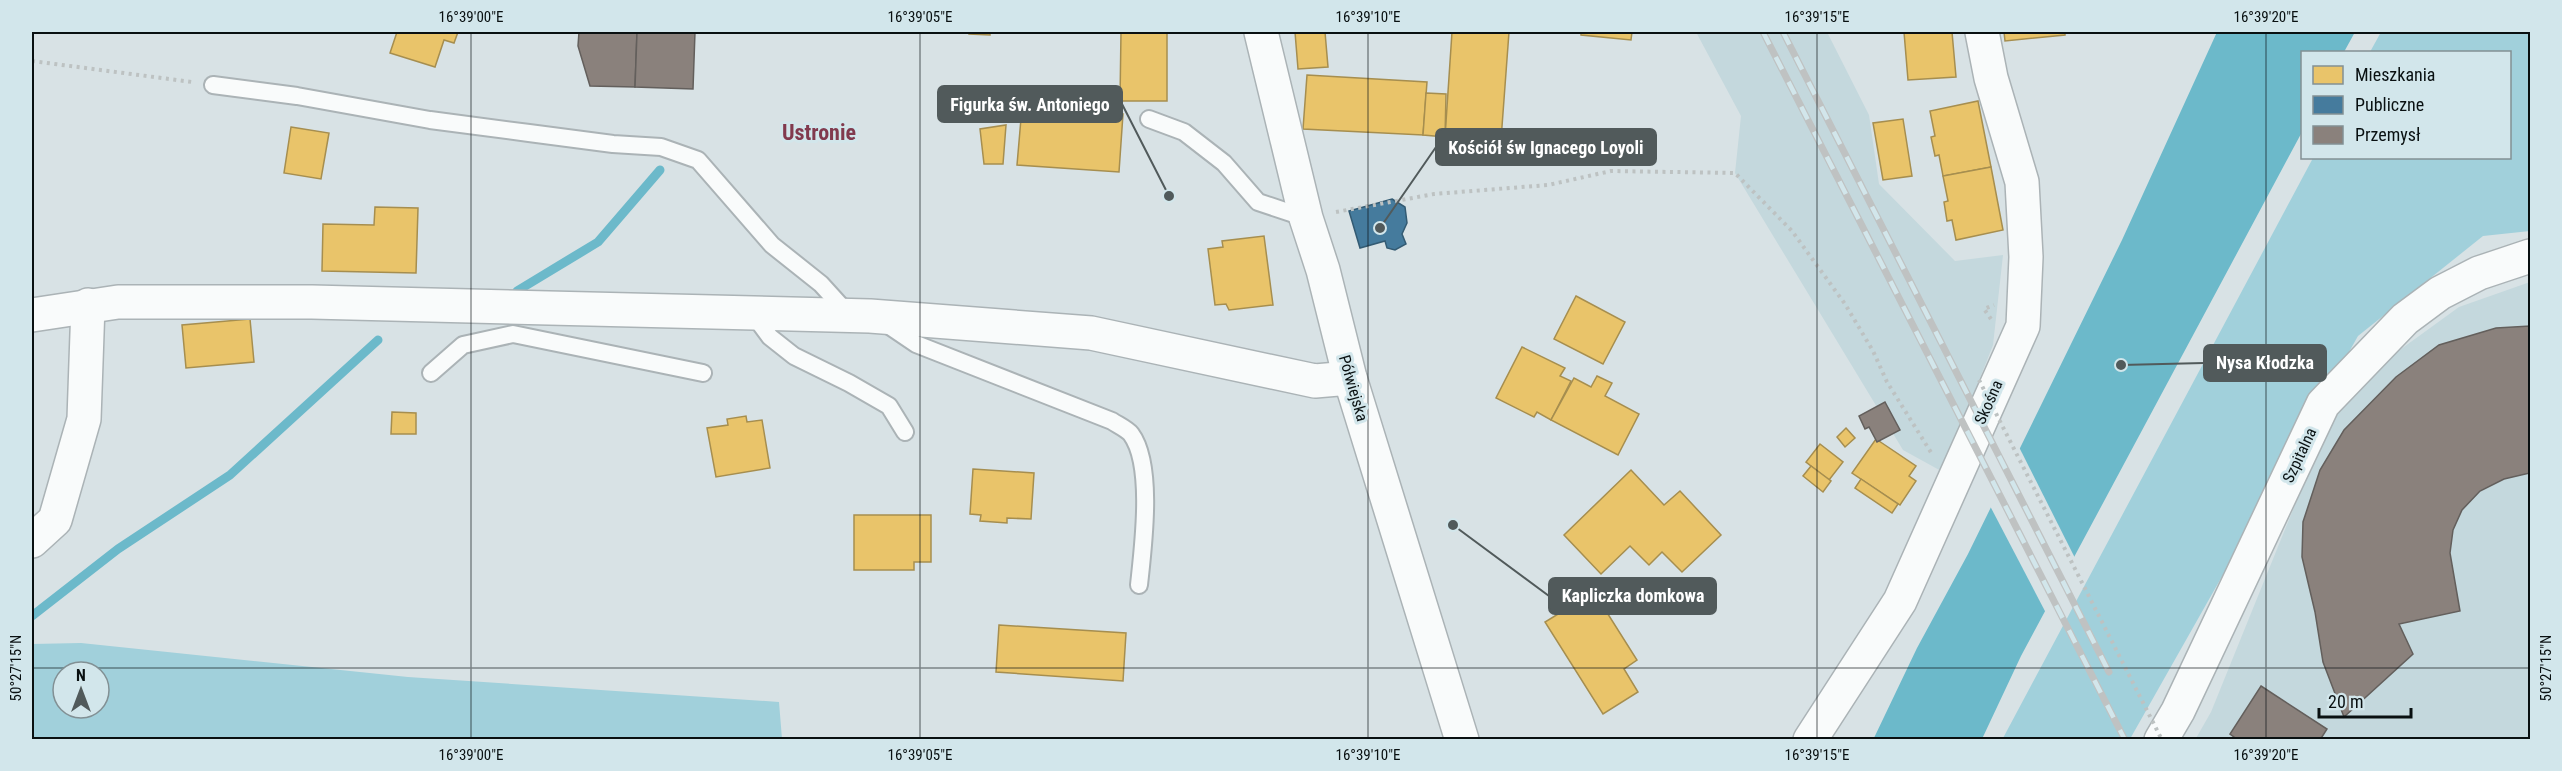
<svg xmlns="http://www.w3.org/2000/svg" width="2562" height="771" font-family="'Roboto Condensed',sans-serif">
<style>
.built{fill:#c4d8dd}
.green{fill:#a1d0db;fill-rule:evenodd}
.water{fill:#6cb9ca}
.pier{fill:#d8e2e5}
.homes{fill:#e9c46a;stroke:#a68e4f;stroke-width:1.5}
.public{fill:#457b9d;stroke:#335b73;stroke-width:1.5}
.industry{fill:#8a817c;stroke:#635f5c;stroke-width:1.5}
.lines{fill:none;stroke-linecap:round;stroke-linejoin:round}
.stream{stroke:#6cb9ca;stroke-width:9}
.lane-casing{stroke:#abb3b6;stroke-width:20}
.street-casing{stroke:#abb3b6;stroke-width:36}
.secondary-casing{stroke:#abb3b6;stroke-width:36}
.path{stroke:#bdc2c2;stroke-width:4;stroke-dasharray:3 4.5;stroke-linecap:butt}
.lane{stroke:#f9fbfb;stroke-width:16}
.street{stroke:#f9fbfb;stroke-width:33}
.secondary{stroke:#f9fbfb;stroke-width:33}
.rail-casing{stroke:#bfc2c2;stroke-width:7}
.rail{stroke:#d2e6eb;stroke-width:4.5;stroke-dasharray:14;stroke-linecap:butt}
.path-bridge{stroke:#bdc2c2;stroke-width:4;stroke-dasharray:3 4.5;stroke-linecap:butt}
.ticks{fill:none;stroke:#091011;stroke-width:1.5;stroke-opacity:0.45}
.labels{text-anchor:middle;stroke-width:6;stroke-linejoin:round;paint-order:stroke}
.street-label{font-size:16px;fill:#091011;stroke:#d2e6eb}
.district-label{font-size:22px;font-weight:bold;fill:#813a4e;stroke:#d2e6eb}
.leader{fill:none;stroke:#515a5b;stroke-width:2}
.callout-dot{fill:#515a5b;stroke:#d2e6eb;stroke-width:2}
.callout{fill:#515a5b;stroke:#515a5b;stroke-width:2}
.callout-label{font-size:18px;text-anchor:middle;font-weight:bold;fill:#fff}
.neatline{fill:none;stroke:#091011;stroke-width:2}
.ticks-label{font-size:15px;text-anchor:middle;fill:#091011}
</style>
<rect width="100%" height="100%" fill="#d8e2e5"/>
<g class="built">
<polygon points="1696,32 1827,32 1869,115 1879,184 1955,261 2003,255 1993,345 1943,472 1903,450 1735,173 1741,116"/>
<polygon points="2530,282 2530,739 2195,740 2211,712 2329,421 2397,352 2459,307"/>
</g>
<g class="green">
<polygon points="2381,32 2530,32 2530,231 2483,236 2358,336 2130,739 2002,740 2313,158 2510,158 2510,52 2370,52"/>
<path d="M81 643 408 677 779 702 782 739H32V644ZM63 672H99V708H63Z"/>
</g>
<polygon class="water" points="2217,32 2355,32 2344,52 2302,52 2302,132 2021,656 1982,739 1873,740 1917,648 1968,554 2122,240"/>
<polygon class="pier" points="2018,445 2076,560 2047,615 1989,504"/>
<g class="homes">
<polygon points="397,32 458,32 454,43 444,40 435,67 390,53"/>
<polygon points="969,32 990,32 990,35 969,34"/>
<polygon points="1121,32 1167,32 1167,101 1120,101"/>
<polygon points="1295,32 1325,32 1328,67 1298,69"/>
<polygon points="1452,32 1509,32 1501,140 1445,137"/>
<polygon points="1581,32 1632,32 1631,40 1581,35"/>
<polygon points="1904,32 1952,32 1956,77 1908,80"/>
<polygon points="2004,32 2065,32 2065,35 2005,41"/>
<polygon points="1307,75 1427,82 1423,135 1303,129"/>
<polygon points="1426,93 1446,94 1445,137 1423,135"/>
<polygon points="1978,101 1991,167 1943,176 1939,155 1935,156 1931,137 1935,136 1930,111"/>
<polygon points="1022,107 1123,114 1119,172 1017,165"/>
<polygon points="1903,119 1912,176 1883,180 1873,123"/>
<polygon points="1006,125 1003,164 984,164 980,129"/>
<polygon points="291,127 329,133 321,179 284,173"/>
<polygon points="1991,167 2003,230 1956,240 1952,220 1947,221 1944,202 1948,201 1943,176"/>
<polygon points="375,207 418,208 416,273 322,271 323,224 374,225"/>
<polygon points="1264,236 1273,305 1229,310 1226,304 1215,305 1208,249 1223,247 1222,241"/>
<polygon points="1576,296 1625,322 1603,364 1554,339"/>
<polygon points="250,319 254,362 186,368 182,325"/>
<polygon points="1522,347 1565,368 1560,376 1571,381 1551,420 1537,412 1534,417 1496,398"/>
<polygon points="1597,376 1612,383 1605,396 1639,414 1618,455 1551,420 1574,378 1591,387"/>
<polygon points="392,412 416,413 416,434 391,434"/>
<polygon points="746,416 747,422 762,420 770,468 716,477 707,428 728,425 727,419"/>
<polygon points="1846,428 1855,438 1845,447 1837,437"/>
<polygon points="1876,439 1916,466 1909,476 1916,481 1900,505 1852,473"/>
<polygon points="1820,444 1843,462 1829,480 1806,462"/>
<polygon points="1811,466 1831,481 1823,492 1803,476"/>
<polygon points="973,469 1034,473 1031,519 1007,518 1007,523 980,521 981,515 970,514"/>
<polygon points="1631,470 1664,505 1680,491 1721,535 1682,572 1662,552 1649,565 1630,546 1601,574 1564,535"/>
<polygon points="1861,479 1898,504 1892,513 1855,488"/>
<polygon points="854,515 931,515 931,562 914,562 914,570 854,570"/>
<polygon points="1594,592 1637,660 1624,669 1638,692 1603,714 1545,622"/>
<polygon points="999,625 1126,633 1123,681 996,672"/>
</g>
<polygon class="public" points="1392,199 1405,207 1407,223 1402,234 1406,244 1395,250 1387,248 1385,241 1360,248 1349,211"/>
<g class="industry">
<polygon points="579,32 637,32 635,87 590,86 578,46"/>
<polygon points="637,32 695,32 693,89 635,87"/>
<polygon points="2530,326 2530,473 2504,479 2480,491 2462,510 2453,530 2450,553 2460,611 2399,624 2413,654 2344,717 2323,662 2315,612 2302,557 2303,522 2320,470 2344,430 2396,377 2439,345 2496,328"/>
<polygon points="1885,402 1900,430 1877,442 1869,427 1865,429 1859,416"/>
<polygon points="2261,686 2327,729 2320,740 2238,740 2230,734"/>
</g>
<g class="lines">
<g class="stream">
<polyline points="517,291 598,242 660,170"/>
<polyline points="32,616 118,549 230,475 378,340"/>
</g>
<defs>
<g id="lane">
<polyline points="213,85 297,96 430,120 529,133 613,144 661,147 698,160 772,245 821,284 850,316"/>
<polyline points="1149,119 1184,132 1224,163 1258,202 1306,218"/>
<polyline points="753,314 770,337 794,356 849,383 889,406 905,432"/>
<path d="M885 323 916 344 1112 421C1118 425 1127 429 1131 434 1154 465 1143 547 1139 585"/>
<polyline points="431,373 463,345 513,334 703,373"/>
</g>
<g id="street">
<polyline points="32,315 118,302 312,302 870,316 1091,333 1315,381 1350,378"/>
<polyline points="32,541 55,520 84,419 88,305"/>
<polyline points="1810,740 1900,601 2023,326 2026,257 2022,182 1991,78 1982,32"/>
<polyline points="2161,740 2178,711 2323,404 2405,319 2440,293 2479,273 2530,256"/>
</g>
<polyline id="secondary" points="1261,32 1306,218 1323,270 1350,378 1462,740"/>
</defs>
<use href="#lane" class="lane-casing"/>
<use href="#street" class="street-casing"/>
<use href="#secondary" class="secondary-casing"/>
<g class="path">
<polyline points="32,61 192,82"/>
<polyline points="1336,212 1434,194 1548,185 1611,171 1735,173 1792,231 1845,304 1873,351 1887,382 1932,454"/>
<polyline points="1991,319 1984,309 1994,305"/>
</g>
<use href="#lane" class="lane"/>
<use href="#street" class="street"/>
<use href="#secondary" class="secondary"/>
<defs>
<g id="rail">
<polyline points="1763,32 2125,740"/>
<polyline points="1783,32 2109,672"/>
</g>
</defs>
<use href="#rail" class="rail-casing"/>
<use href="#rail" class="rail"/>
<polyline class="path-bridge" points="1979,380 2162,740"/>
</g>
<path class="ticks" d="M471 32V740M920 32V740M1368 32V740M1817 32V740M2266 32V740M32 668H2530"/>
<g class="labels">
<g class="street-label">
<text transform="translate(1354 388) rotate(74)" y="6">Półwiejska</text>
<text transform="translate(1988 402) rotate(-66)" y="6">Skośna</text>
<text transform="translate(2299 455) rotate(-65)" y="6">Szpitalna</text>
</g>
<g class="district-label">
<text x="819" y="140">Ustronie</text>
</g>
</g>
<path class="leader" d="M1169 196L1122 104M1380 228L1436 147M2121 365L2204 363M1453 525L1549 596"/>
<g class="callout-dot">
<circle cx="1169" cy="196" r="6"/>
<circle cx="1380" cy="228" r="6"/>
<circle cx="2121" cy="365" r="6"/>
<circle cx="1453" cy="525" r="6"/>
</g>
<g class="callout">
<rect x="938" y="86" width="184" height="36" rx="6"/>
<rect x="1436" y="129" width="220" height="36" rx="6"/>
<rect x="2204" y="345" width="122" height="36" rx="6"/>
<rect x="1549" y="578" width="167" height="36" rx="6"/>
</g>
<g class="callout-label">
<text x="1030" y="111">Figurka św. Antoniego</text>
<text x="1546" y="154">Kościół św Ignacego Loyoli</text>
<text x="2265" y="369">Nysa Kłodzka</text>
<text x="1633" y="602">Kapliczka domkowa</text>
</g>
<rect width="2562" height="771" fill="none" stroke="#d2e6eb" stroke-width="66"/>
<rect x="2301" y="51" width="210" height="108" fill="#d2e6eb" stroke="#829094" stroke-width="1.5"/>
<rect x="2313" y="66" width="30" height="18" fill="#e9c46a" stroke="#829094" stroke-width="1.5"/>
<text x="2355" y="81" font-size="18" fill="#091011">Mieszkania</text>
<rect x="2313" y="96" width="30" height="18" fill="#457b9d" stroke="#829094" stroke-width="1.5"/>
<text x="2355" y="111" font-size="18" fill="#091011">Publiczne</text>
<rect x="2313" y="126" width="30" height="18" fill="#8a817c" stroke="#829094" stroke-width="1.5"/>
<text x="2355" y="141" font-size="18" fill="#091011">Przemysł</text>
<g transform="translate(81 690)"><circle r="28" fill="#d2e6eb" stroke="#829094" stroke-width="1.5"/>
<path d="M0-4.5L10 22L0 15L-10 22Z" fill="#515a5b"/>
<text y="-9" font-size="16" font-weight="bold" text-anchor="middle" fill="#091011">N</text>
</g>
<path d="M2319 708v9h92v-9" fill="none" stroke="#091011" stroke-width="3"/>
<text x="2328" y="708" font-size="18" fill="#091011" stroke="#d2e6eb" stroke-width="4.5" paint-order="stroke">20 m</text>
<rect x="33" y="33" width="2496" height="705" class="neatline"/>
<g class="ticks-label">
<text x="471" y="22">16°39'00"E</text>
<text x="920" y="22">16°39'05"E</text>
<text x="1368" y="22">16°39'10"E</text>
<text x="1817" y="22">16°39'15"E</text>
<text x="2266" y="22">16°39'20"E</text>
<text transform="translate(16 668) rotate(-90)" y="5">50°27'15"N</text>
<text transform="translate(2546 668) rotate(-90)" y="5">50°27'15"N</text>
<text x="471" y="760">16°39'00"E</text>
<text x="920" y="760">16°39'05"E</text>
<text x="1368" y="760">16°39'10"E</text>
<text x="1817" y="760">16°39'15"E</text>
<text x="2266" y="760">16°39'20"E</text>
</g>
</svg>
